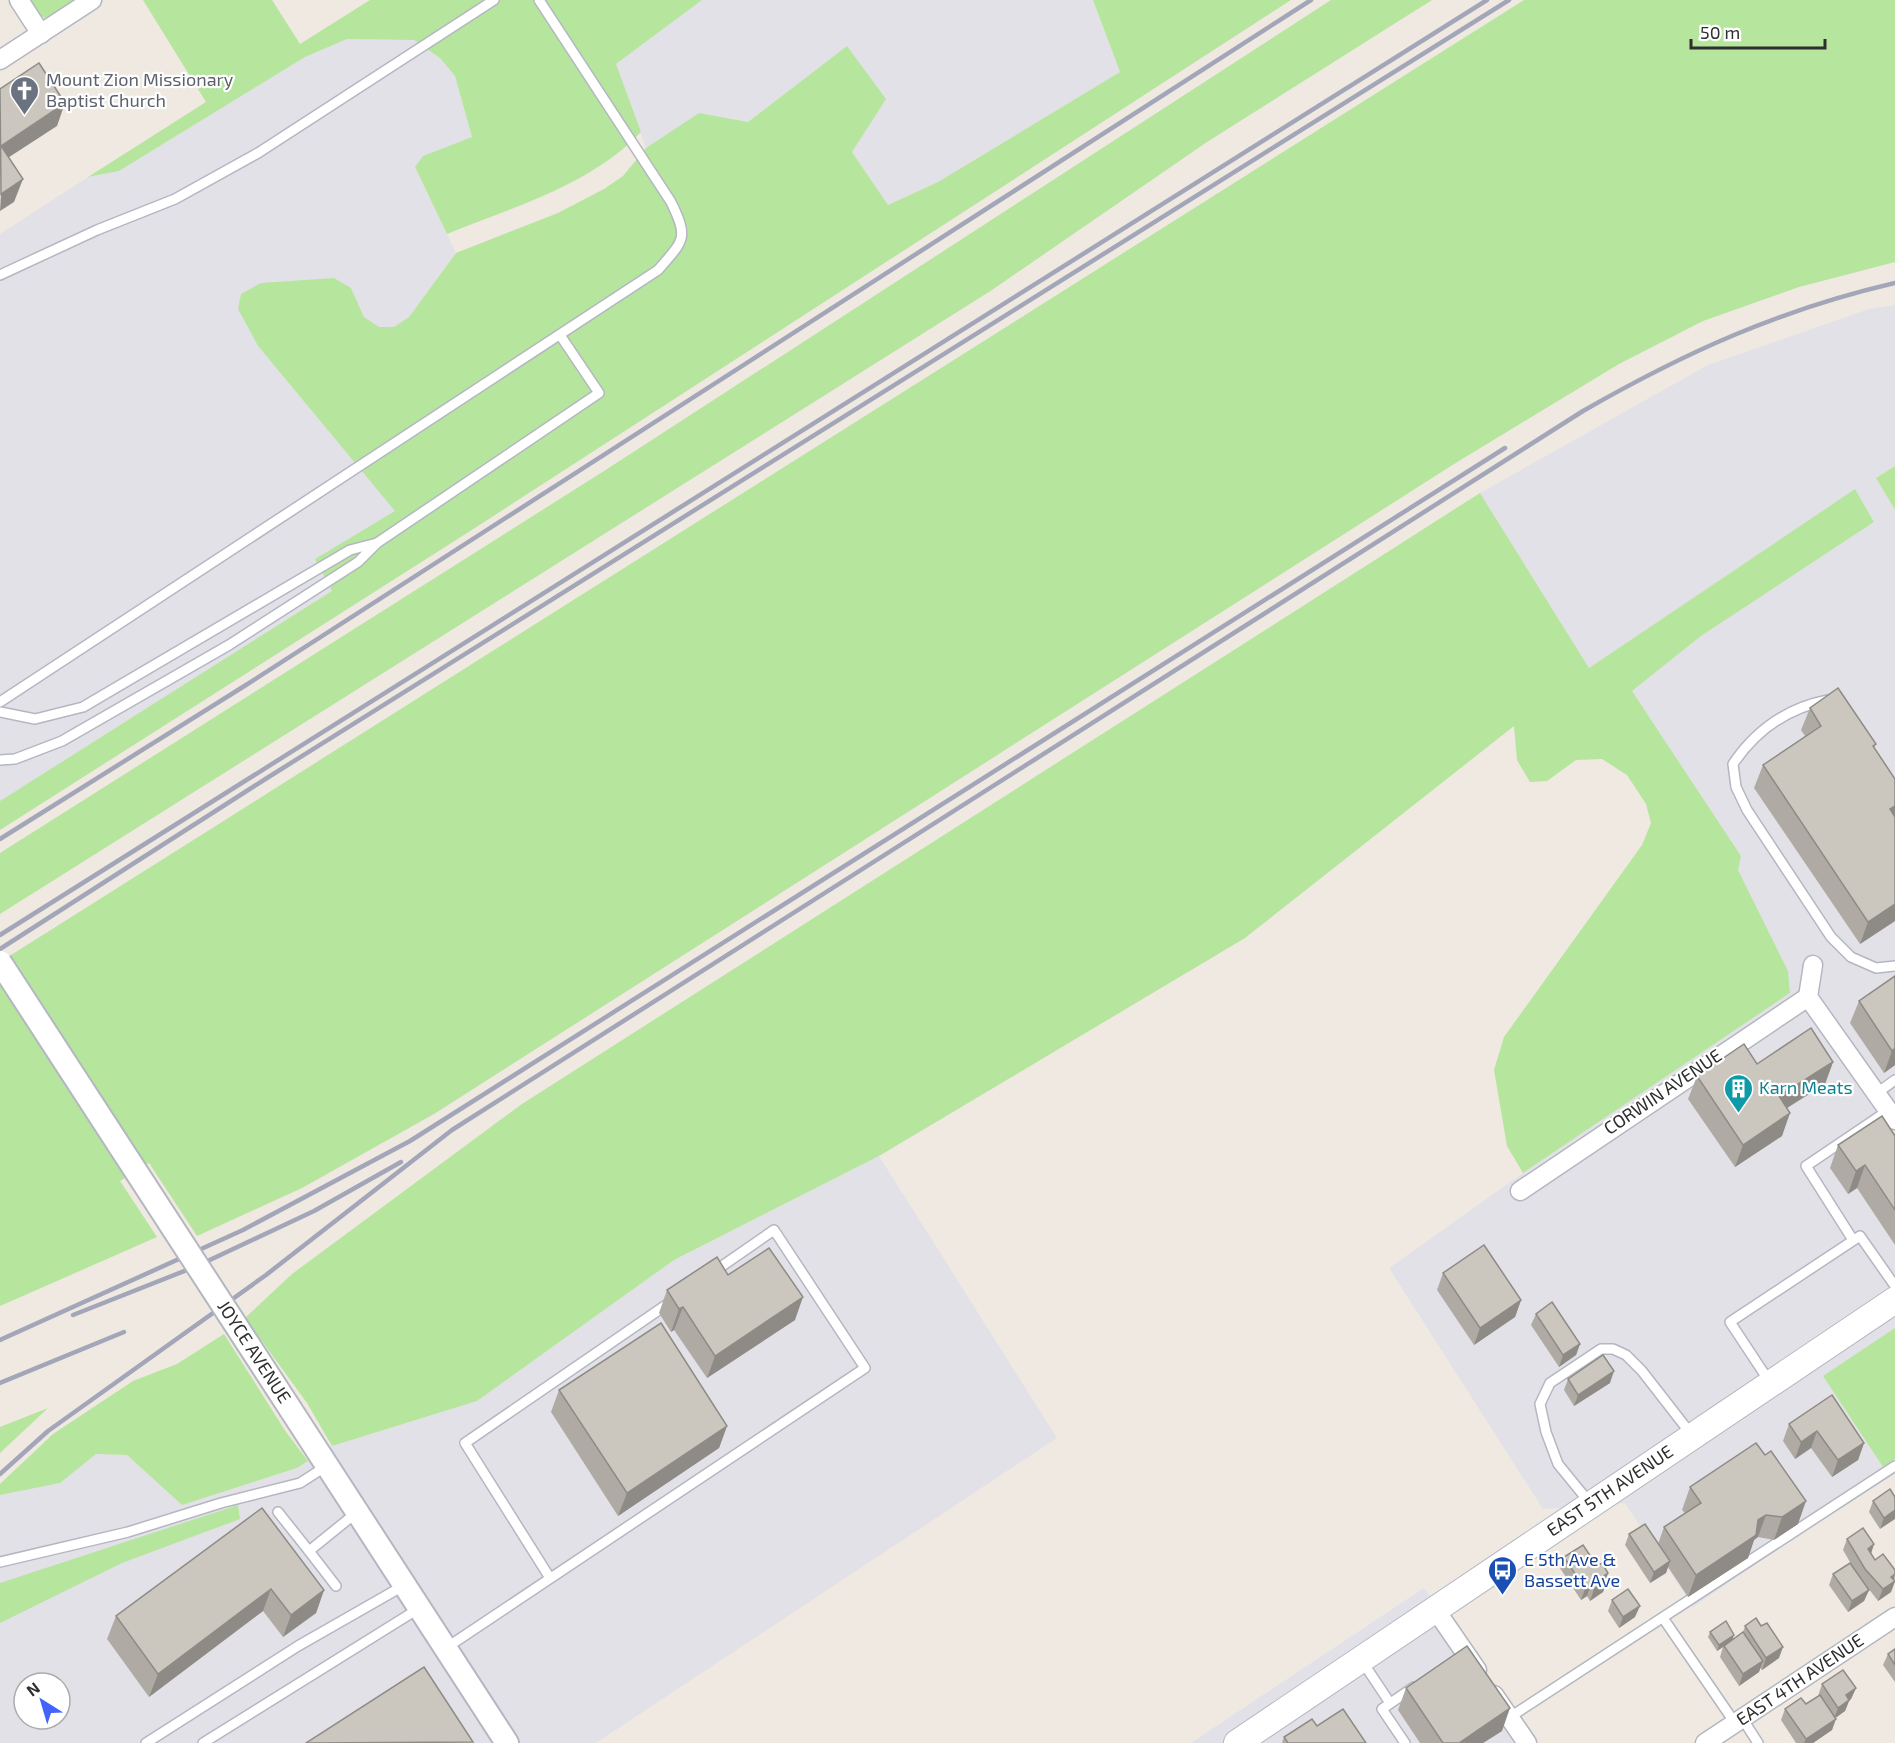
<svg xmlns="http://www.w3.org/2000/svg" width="1895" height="1743" font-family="'Exo 2',sans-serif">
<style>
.industrial{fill:#e3e1e8;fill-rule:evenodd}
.green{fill:#b6e59e}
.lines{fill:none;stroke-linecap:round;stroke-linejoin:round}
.service-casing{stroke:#b4b7c1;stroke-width:12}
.minor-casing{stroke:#b4b7c1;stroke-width:21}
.tertiary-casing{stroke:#b4b7c1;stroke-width:26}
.secondary-casing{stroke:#b4b7c1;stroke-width:28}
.service{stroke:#fff;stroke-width:9}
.minor{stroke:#fff;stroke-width:18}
.tertiary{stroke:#fff;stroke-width:22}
.secondary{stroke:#fff;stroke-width:26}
.rail{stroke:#a3a6b8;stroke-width:4.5}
.tertiary-bridge-casing{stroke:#b4b7c1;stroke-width:26;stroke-linecap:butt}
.tertiary-bridge{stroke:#fff;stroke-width:22}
.wall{fill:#afaba4}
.shaded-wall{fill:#8e8b86}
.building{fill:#cbc7bf;stroke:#8e8b86;stroke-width:1.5}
.labels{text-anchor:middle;stroke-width:4.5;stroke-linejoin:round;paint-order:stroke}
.worship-label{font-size:18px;fill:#5b616d;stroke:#fff;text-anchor:start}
.culture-label{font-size:18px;fill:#0d838f;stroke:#fff;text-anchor:start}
.street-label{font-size:18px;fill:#2e2e2e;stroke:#fff}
.transit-label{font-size:18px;fill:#164399;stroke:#fff;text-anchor:start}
</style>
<rect width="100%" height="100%" fill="#efe9e1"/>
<g class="industrial">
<polygon points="702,0 1093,0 1120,72 938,182 888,205 852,152 847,46 748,122 699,113 646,148 616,64"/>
<polygon points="347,39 414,40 440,58 455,76 472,137 424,156 415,167 456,253 409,317 394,327 379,328 364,317 351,288 238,309 258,346 396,511 315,559 333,591 0,801 0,234 88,177 119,171 305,57"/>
<polygon points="1895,305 1895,466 1876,478 1895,510 1895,1328 1823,1376 1887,1474 1693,1607 1625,1503 1543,1509 1389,1268 1523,1173 1790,993 1788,971 1737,870 1741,856 1632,691 1701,636 1874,522 1855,489 1589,668 1480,493 1708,365 1869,309"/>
<path d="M879 1156 1057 1438 596 1743H0V1495L59 1483 96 1454 127 1455 182 1505 297 1468 332 1446 477 1401 674 1260ZM24 1683H60V1719H24Z"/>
<polygon points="1424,1588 1528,1743 1191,1743"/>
</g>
<g class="green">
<polygon points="26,0 79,0 48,19 34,13"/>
<path d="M143 0H272L300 44 370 0H702L616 64 641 132C591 185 513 207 447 234L415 167 423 156 472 137 455 76 440 58 414 40 347 39 305 57 119 171 88 177 206 102Z"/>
<polygon points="1093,0 1291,0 478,526 0,830 0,801 332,591 315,559 395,511 258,346 238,309 241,294 261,283 334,278 351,288 364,317 379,327 394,327 409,317 456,253 558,213 604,189 623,176 646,148 699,113 748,122 847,46 886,99 852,152 888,205 938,182 1120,72"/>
<polygon points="1331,0 1432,0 1207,142 992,290 0,914 0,853 604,471"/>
<polygon points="1524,0 1895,0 1895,262 1799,287 1703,321 1619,364 1454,464 434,1114 302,1188 197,1236 149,1163 120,1181 157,1237 0,1306 0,962"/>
<polygon points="1895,466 1895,510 1876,478"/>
<polygon points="1855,489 1874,522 1701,636 1632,691 1741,856 1738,870 1788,971 1790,993 1523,1173 1507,1146 1494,1070 1504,1037 1642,845 1651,823 1646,804 1627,775 1602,759 1576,760 1547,781 1530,782 1517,760 1514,726 1245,938 879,1156 674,1260 477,1401 332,1446 307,1403 245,1318 292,1274 522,1104 1480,493 1589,668"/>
<polygon points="1895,1328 1895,1459 1883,1467 1823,1376"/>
<polygon points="224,1334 286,1432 308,1461 297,1468 182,1505 127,1455 96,1454 60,1483 0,1495 0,1484 53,1434 133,1381 177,1364"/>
<polygon points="48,1408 0,1453 0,1427"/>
<polygon points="238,1505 240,1519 122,1563 0,1623 0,1583"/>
</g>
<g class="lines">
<defs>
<g id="service">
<polyline points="0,275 97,230 175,199 258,153 494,0"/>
<path d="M1828 700C1787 708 1756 730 1733 764L1736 787 1747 810 1831 937 1851 957 1876 968 1895 966"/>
<path d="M0 702 658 270C684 240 689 239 671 202L539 0"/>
<polyline points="0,712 35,719 83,707 350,550 377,543"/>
<polyline points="0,760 15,759 62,741 229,645 358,562 377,543 599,393 560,335"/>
<polyline points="1877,1093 1895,1080"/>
<polyline points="1853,1240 1806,1166 1889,1110"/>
<polyline points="1769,1381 1730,1322 1860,1236 1895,1286"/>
<polyline points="1589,1502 1558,1464 1546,1432 1540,1404 1550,1383 1601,1349 1613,1349 1626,1355 1642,1371 1691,1434"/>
<polyline points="278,1512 309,1551"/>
<polyline points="0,1562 128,1532 221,1503 300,1483 328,1465"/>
<polyline points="550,1578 465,1443 669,1303"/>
<polyline points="336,1586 309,1551 356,1513"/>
<polyline points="1663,1618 1735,1723"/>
<polyline points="446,1648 865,1368 774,1230 712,1273"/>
<polyline points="1362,1661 1390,1703"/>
<polyline points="1510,1717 1895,1466"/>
<polyline points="1742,1718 1758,1743"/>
<polyline points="146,1743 298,1646 403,1586"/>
<polyline points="203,1743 418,1609"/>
<polyline points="1405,1743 1382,1709 1414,1687"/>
</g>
<g id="minor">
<polyline points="19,0 41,34"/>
<polyline points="0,60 92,0"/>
<polyline points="1813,965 1808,997 1895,1120"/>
<polyline points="1520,1191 1808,997"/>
<polyline points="1435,1609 1477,1670"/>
<polyline points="1494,1695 1527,1743"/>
<polyline points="1705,1743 1895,1617"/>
</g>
<polyline id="tertiary" points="291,1410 507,1743"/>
<polyline id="secondary" points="1237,1743 1895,1300"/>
</defs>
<use href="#service" class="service-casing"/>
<use href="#minor" class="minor-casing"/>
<use href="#tertiary" class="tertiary-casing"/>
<use href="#secondary" class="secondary-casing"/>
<use href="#service" class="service"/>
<use href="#minor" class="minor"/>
<use href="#tertiary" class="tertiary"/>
<use href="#secondary" class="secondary"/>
<g class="rail">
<polyline points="0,839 246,685 1311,0"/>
<polyline points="0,935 1487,0"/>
<polyline points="0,949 267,778 1509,0"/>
<polyline points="73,1315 197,1266 314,1211 401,1162"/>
<polyline points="0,1340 243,1230 410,1141 1505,448"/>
<polyline points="0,1383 124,1332"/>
<path d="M0 1474 48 1431 266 1275 452 1130 1583 411C1686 352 1779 310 1895 283"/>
</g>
<defs>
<polyline id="tertiary-bridge" points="0,962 291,1410"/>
</defs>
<use href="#tertiary-bridge" class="tertiary-bridge-casing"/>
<use href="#tertiary-bridge" class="tertiary-bridge"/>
</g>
<g class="wall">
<polygon points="1810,708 1876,744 1874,748 1895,921 1860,944 1754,788 1763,765 1805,736 1801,730"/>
<polygon points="1895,976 1895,1065 1884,1073 1850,1023 1859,1001"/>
<polygon points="1833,1062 1825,1084 1787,1108 1782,1136 1735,1167 1688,1099 1697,1076 1757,1064"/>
<polygon points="1895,1136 1895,1245 1857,1188 1848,1194 1830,1168 1838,1145"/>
<polygon points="1443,1273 1521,1300 1515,1317 1474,1345 1437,1290"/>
<polygon points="728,1275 795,1320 707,1378 674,1330 671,1332 659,1313 667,1290"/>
<polygon points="1536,1314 1580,1344 1576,1355 1559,1367 1531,1325"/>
<polygon points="1568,1379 1610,1383 1574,1406 1564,1390"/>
<polygon points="559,1390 727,1426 719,1448 618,1516 551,1412"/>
<polygon points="1789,1424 1864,1443 1858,1460 1832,1477 1811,1448 1795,1459 1783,1441"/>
<polygon points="1756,1443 1798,1524 1774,1540 1758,1537 1754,1540 1748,1558 1688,1597 1668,1567 1666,1573 1650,1583 1625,1545 1629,1534 1658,1544 1664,1527 1685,1513 1682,1510 1690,1487"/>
<polygon points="1895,1497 1880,1529 1869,1512 1873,1501"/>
<polygon points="262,1508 324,1590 316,1613 283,1637 263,1611 149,1697 107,1639 116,1616"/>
<polygon points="1847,1539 1874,1544 1871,1554 1875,1560 1895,1577 1894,1580 1895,1581 1891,1592 1878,1601 1865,1584 1869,1590 1864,1601 1848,1612 1829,1585 1833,1574 1857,1574 1843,1550"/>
<polygon points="1564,1557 1597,1566 1608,1573 1606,1579 1607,1581 1603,1592 1590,1601 1587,1596 1581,1600 1560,1568"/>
<polygon points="1612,1600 1635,1617 1619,1628 1608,1611"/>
<polygon points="1745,1626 1779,1658 1762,1670 1760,1668 1759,1672 1739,1686 1720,1657 1723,1647 1717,1651 1708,1637 1710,1632 1733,1639 1743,1632"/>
<polygon points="1895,1649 1895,1682 1883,1665 1888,1654"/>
<polygon points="1822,1684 1856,1688 1851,1699 1849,1701 1845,1711 1835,1718 1832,1730 1813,1743 1796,1743 1781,1720 1785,1709 1806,1704 1818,1696"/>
<polygon points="1406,1688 1502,1731 1483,1743 1420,1743 1398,1710"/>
<polygon points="1317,1726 1366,1743 1282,1743 1284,1737"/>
</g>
<g class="shaded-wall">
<polygon points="65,103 57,126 0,163 1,146"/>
<polygon points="23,179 14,202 0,211 1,194"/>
<polygon points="1895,806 1895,823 1890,809"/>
<polygon points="1895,904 1895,921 1860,944 1868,922"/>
<polygon points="1895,1048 1895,1065 1884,1073 1892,1051"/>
<polygon points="1833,1062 1825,1084 1771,1118 1779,1096"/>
<polygon points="1790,1113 1782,1136 1735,1167 1743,1145"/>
<polygon points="1865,1165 1857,1188 1848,1194 1856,1171"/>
<polygon points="803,1297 795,1320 707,1378 715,1356"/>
<polygon points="1521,1300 1515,1317 1474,1345 1480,1328"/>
<polygon points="683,1307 674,1330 671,1332 679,1309"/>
<polygon points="1580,1344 1576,1355 1559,1367 1563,1355"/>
<polygon points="1614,1371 1610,1383 1574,1406 1578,1395"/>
<polygon points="727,1426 719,1448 618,1516 627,1493"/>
<polygon points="1817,1431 1811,1448 1795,1459 1801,1442"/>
<polygon points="1864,1443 1858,1460 1832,1477 1838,1460"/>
<polygon points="1806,1501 1798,1524 1774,1540 1782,1517"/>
<polygon points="1895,1510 1895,1519 1880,1529 1884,1518"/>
<polygon points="1766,1515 1758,1537 1754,1540 1748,1558 1688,1597 1696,1575 1758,1520"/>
<polygon points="1874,1544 1870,1556 1868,1549"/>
<polygon points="1670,1561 1666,1573 1650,1583 1654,1572"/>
<polygon points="1608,1573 1605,1582 1607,1581 1603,1592 1590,1601 1594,1589 1604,1576"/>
<polygon points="1895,1574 1893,1582 1895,1581 1891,1592 1878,1601 1883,1589 1891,1577"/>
<polygon points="1591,1584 1587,1596 1581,1600 1585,1589"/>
<polygon points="271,1589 263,1611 149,1697 158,1674"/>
<polygon points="324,1590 316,1613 283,1637 291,1615"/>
<polygon points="1869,1590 1864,1601 1848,1612 1852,1601"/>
<polygon points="1640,1606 1635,1617 1619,1628 1623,1617"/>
<polygon points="1734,1635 1732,1641 1717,1651 1719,1645"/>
<polygon points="1783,1647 1779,1658 1762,1670 1766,1658"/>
<polygon points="1763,1661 1759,1672 1739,1686 1743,1674"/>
<polygon points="1856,1688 1851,1699 1849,1701 1845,1711 1834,1719 1838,1708 1846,1695"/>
<polygon points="1510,1708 1502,1731 1483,1743 1459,1743"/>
<polygon points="1836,1719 1832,1730 1813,1743 1804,1743 1806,1739"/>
</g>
<g class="building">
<polygon points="39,63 65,103 1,146 23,179 1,194 0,89"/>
<polygon points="1838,688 1876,744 1873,746 1895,779 1895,806 1890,809 1895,817 1895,904 1868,922 1763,765 1821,726 1810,708"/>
<polygon points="1895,976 1895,1048 1892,1051 1859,1001"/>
<polygon points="1811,1028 1833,1062 1779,1096 1790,1113 1743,1145 1697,1076 1744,1044 1757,1064"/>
<polygon points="1882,1116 1895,1136 1895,1210 1865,1165 1856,1171 1838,1145"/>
<polygon points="1484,1245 1521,1300 1480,1328 1443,1273"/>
<polygon points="769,1248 803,1297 715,1356 683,1307 679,1309 667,1290 717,1257 728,1275"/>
<polygon points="1552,1302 1580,1344 1563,1355 1536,1314"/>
<polygon points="661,1323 727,1426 627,1493 559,1390"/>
<polygon points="1603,1355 1614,1371 1578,1395 1568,1379"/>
<polygon points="1832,1395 1864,1443 1838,1460 1817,1431 1801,1442 1789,1424"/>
<polygon points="1756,1443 1765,1455 1771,1451 1806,1501 1782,1517 1766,1515 1758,1520 1756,1535 1696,1575 1664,1527 1701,1503 1690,1487"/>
<polygon points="1890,1489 1895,1497 1895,1510 1884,1518 1873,1501"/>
<polygon points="262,1508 324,1590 291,1615 271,1589 158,1674 116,1616"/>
<polygon points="1645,1524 1670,1561 1654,1572 1629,1534"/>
<polygon points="1863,1528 1874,1544 1868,1549 1875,1560 1883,1554 1895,1570 1895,1574 1891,1577 1895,1581 1883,1589 1865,1569 1847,1539"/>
<polygon points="1583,1545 1597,1566 1602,1563 1608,1573 1604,1576 1607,1581 1594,1589 1591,1584 1585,1589 1564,1557"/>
<polygon points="1850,1563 1869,1590 1852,1601 1833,1574"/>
<polygon points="1628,1589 1640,1606 1623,1617 1612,1600"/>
<polygon points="1756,1618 1761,1626 1767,1623 1783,1647 1766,1658 1745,1626"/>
<polygon points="1726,1621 1734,1635 1719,1645 1710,1632"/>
<polygon points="1743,1632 1763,1661 1743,1674 1724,1646"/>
<polygon points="1467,1646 1510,1708 1459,1743 1443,1743 1406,1688"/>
<polygon points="1895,1649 1895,1665 1888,1654"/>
<polygon points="424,1667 473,1742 306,1743"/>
<polygon points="1843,1670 1856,1688 1846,1695 1849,1700 1838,1708 1822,1684"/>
<polygon points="1820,1695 1836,1719 1806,1739 1785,1709 1801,1698 1806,1704"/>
<polygon points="1343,1709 1366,1743 1288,1743 1284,1737 1312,1719 1317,1726"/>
</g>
<defs>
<symbol id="church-pin" viewBox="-11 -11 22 30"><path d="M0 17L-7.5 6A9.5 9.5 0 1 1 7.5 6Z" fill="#6b7280" stroke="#fff"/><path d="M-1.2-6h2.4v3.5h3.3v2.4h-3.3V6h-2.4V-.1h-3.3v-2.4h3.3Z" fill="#fff"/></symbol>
<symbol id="building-pin" viewBox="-11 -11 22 30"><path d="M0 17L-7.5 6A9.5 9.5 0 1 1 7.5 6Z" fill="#0f9aa8" stroke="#fff"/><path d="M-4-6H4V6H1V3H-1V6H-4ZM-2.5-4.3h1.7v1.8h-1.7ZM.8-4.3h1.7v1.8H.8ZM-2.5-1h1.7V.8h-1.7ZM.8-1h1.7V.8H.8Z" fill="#fff"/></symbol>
<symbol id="bus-pin" viewBox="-11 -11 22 30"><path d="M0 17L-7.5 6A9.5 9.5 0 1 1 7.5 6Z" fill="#1a4fb4" stroke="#fff"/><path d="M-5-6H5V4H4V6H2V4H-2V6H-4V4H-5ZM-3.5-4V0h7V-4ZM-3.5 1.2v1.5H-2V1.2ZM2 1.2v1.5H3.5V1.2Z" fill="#fff"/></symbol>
</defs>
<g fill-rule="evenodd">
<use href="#church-pin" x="8" y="74" width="33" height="45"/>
<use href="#building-pin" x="1722" y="1072" width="33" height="45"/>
<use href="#bus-pin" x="1486" y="1554" width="33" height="45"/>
</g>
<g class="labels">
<g class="worship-label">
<text x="46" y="86">Mount Zion Missionary<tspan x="46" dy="21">Baptist Church</tspan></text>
</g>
<g class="culture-label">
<text x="1759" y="1094">Karn Meats</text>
</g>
<g class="street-label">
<text transform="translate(1663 1092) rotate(-34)" y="6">CORWIN AVENUE</text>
<text transform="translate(254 1352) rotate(57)" y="6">JOYCE AVENUE</text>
<text transform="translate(1610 1491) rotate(-34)" y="6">EAST 5TH AVENUE</text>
<text transform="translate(1800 1680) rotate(-34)" y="6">EAST 4TH AVENUE</text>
</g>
<g class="transit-label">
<text x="1524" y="1566">E 5th Ave &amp;<tspan x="1524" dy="21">Bassett Ave</tspan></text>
</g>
</g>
<g transform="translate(42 1701) rotate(323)"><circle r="28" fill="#ffffff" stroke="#ababab" stroke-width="1.5"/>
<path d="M0-4.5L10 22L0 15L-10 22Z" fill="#4264fb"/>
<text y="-9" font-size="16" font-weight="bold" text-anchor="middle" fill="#2e2e2e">N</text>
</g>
<path d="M1691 39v9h134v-9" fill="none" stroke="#2e2e2e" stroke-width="3"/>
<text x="1700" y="39" font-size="18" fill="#2e2e2e" stroke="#ffffff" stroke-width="4.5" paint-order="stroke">50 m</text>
</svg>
